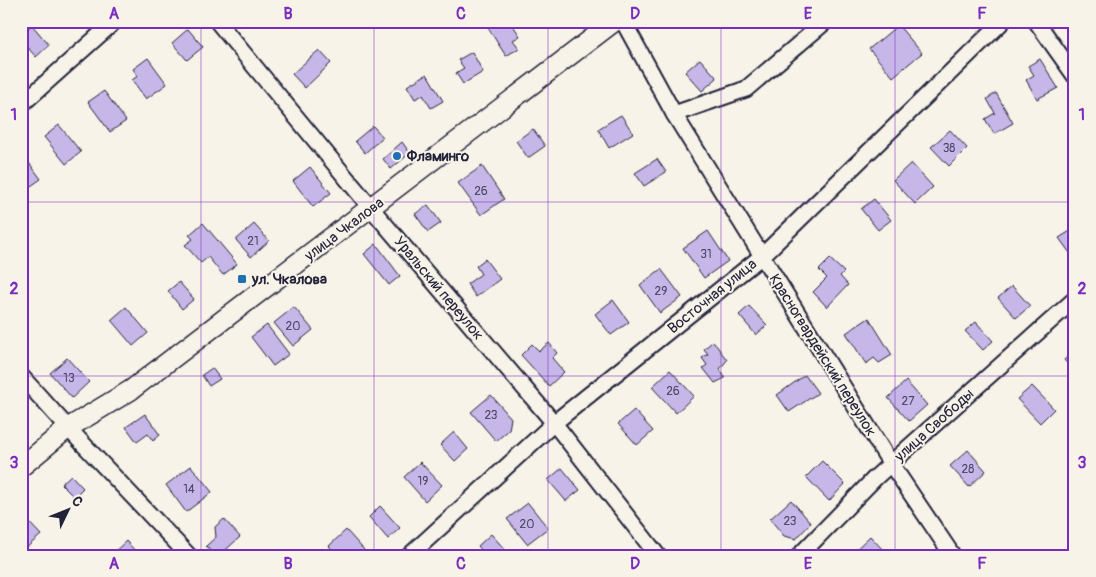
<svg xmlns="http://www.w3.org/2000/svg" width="1096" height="577" font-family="Pangolin,sans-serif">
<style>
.building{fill:#c6b7e8;stroke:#22223b}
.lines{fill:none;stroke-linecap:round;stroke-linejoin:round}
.minor-casing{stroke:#22223b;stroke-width:19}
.tertiary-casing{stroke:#22223b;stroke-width:22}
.minor{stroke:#f7f3e8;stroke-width:15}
.tertiary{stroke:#f7f3e8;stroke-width:19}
.grid{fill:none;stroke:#7b2cbf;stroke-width:1;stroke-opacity:0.55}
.poi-dot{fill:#1f6fb2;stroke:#f7f3e8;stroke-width:2}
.labels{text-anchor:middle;stroke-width:4;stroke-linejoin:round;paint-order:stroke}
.number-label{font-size:12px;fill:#4b4766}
.poi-label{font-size:15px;font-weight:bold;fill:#22223b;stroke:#f7f3e8;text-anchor:start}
.street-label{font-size:15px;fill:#22223b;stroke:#f7f3e8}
.neatline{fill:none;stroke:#7b2cbf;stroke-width:2}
.grid-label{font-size:16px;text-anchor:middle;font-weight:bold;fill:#7b2cbf}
</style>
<rect width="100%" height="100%" fill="#f7f3e8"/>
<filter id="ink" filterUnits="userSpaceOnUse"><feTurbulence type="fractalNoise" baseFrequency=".02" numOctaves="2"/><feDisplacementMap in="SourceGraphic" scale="10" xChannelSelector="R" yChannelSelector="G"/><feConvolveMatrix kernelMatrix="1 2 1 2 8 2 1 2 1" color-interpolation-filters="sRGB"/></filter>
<g filter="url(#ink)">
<g class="building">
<polygon points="497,21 510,21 520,36 513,40 519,48 506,56 488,28"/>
<polygon points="32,25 49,45 36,57 28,48 21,52 21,34"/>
<polygon points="898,25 922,53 893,77 869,49"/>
<polygon points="188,29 203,47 187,60 172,43"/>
<polygon points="319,50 331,63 305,88 292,74"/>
<polygon points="472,52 483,72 463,84 456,73 464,68 458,60"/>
<polygon points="148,58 167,84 146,99 132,80 138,76 133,69"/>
<polygon points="700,59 717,78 702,91 685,72"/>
<polygon points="1040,59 1058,88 1037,99 1026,80 1034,75 1028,66"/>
<polygon points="427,74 443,101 431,108 423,95 415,99 407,86"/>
<polygon points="104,91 126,121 110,132 88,102"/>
<polygon points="996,93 1013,123 994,134 985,119 995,113 987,99"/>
<polygon points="621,115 633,133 609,148 598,129"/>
<polygon points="59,125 81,152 66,164 44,137"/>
<polygon points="373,126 383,137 365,153 355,141"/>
<polygon points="533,129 545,146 528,158 516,141"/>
<polygon points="950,130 967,148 949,166 931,147"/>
<polygon points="402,142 410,153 391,169 383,159"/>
<polygon points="21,152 41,179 25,190 21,185"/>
<polygon points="657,159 666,172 644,186 635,173"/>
<polygon points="911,163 933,187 915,204 893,180"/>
<polygon points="482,166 504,199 481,215 458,183"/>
<polygon points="310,167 331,193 313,207 293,181"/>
<polygon points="874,199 891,220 878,230 861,209"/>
<polygon points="428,205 441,223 428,232 415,214"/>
<polygon points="203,223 237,264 223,275 208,257 201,263 185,245 193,239 189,235"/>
<polygon points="254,224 269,241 251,257 236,240"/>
<polygon points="1075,228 1075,260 1059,238"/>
<polygon points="708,231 728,261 704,278 683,248"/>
<polygon points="376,244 400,276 389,285 364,254"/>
<polygon points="485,259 500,279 476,297 467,284 481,274 476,266"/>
<polygon points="830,259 844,272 840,276 848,285 827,307 813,292 827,278 819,270"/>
<polygon points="661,269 682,297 660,313 640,285"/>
<polygon points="179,282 194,299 182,309 168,291"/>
<polygon points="1012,286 1030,306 1016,318 998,298"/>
<polygon points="613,300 629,322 611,335 595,314"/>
<polygon points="749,306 767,325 756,335 739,315"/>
<polygon points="126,307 148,333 133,346 111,320"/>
<polygon points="294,307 313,330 293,346 274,323"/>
<polygon points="869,318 892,355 879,363 874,358 866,364 846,333"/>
<polygon points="976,322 993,341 983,350 965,331"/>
<polygon points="267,325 289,354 273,366 251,337"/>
<polygon points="713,341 727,360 720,369 725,378 715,383 703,368 707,365 702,358 708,354 704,349"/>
<polygon points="549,343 557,353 552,358 564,372 549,386 521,355 532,344 539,351"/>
<polygon points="1075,350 1075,372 1064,360"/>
<polygon points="67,358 89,382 72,398 50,373"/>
<polygon points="212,368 220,379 209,386 202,375"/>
<polygon points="670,370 694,396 676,413 652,387"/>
<polygon points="805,375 818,393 789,412 777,395"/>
<polygon points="906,381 927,405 909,421 888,398"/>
<polygon points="1032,386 1054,409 1040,423 1017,399"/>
<polygon points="491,395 511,418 509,430 496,441 471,412"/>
<polygon points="634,410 653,431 637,445 618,424"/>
<polygon points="145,414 160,435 153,441 148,434 137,442 126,427"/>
<polygon points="454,432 468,449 455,461 440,445"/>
<polygon points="968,450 986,471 969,487 950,466"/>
<polygon points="822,461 845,484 829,501 806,477"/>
<polygon points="420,462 442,485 425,501 404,477"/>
<polygon points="191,466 212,492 186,512 166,485"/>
<polygon points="562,468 580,490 566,501 548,480"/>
<polygon points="71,475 83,488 74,497 61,484"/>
<polygon points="791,500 811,523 796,539 784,536 770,519"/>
<polygon points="528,503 548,528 527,544 507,519"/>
<polygon points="380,506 400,528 388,539 369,517"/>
<polygon points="21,514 41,535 26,548 21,544"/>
<polygon points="224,519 240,537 219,556 215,556 206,546 216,537 215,527"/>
<polygon points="346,530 364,550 359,556 338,556 329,546"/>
<polygon points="491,534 509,554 507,556 487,556 478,546"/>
<polygon points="870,536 885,552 882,556 849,556"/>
<polygon points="126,541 140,556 110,556"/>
</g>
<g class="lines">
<defs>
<g id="minor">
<polyline points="217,21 371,208 554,423 658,556"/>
<polyline points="623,21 674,114 891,464 953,556"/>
<polyline points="1036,21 1075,76"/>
<polyline points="21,105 115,21"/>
<polyline points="674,114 746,89 826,21"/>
<polyline points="21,376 68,428 189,556"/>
<polyline points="409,556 554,423 762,256 1003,21"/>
<polyline points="799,556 875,478 908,448 1075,299"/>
</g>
<polyline id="tertiary" points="21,467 68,428 131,390 615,21"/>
</defs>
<use href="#minor" class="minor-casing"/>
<use href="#tertiary" class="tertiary-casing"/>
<use href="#minor" class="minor"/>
<use href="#tertiary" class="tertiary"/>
</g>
</g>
<path class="grid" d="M201 21V556M374 21V556M548 21V556M721 21V556M895 21V556M21 202H1075M21 376H1075"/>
<g class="poi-dot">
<circle cx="397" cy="156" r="5"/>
<rect x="237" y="274" width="10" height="10" rx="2.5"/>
</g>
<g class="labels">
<g class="number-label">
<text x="949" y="152">38</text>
<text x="481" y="195">26</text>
<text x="253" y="245">21</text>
<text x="706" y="258">31</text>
<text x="661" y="295">29</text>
<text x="293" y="330">20</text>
<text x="69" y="382">13</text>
<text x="673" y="395">26</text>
<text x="908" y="405">27</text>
<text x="491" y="419">23</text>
<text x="968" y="473">28</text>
<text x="423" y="485">19</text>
<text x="189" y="493">14</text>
<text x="790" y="525">23</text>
<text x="527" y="528">20</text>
</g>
<g class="poi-label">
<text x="407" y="161">Фламинго</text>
<text x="252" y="284">ул. Чкалова</text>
</g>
<g class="street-label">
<text transform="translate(344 229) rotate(-37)" y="5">улица Чкалова</text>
<text transform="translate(439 288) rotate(50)" y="5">Уральский переулок</text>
<text transform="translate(712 296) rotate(-39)" y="5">Восточная улица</text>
<text transform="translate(823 355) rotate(58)" y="5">Красногвардейский переулок</text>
<text transform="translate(934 425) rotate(-42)" y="5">улица Свободы</text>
</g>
</g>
<rect width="1096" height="577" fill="none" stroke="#f7f3e8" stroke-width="55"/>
<g transform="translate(68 510) rotate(47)" stroke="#f7f3e8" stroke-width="4" paint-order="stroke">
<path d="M0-4L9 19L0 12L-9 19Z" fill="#22223b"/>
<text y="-8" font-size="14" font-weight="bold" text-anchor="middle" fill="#22223b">С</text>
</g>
<rect x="28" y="28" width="1040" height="522" class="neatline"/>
<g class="grid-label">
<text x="114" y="19">A</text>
<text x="288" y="19">B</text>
<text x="461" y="19">C</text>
<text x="635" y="19">D</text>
<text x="808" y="19">E</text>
<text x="982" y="19">F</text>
<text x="14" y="120">1</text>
<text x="1082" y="120">1</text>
<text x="14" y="294">2</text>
<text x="1082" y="294">2</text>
<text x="14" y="468">3</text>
<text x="1082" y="468">3</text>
<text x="114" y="569">A</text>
<text x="288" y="569">B</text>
<text x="461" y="569">C</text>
<text x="635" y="569">D</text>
<text x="808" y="569">E</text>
<text x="982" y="569">F</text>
</g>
</svg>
